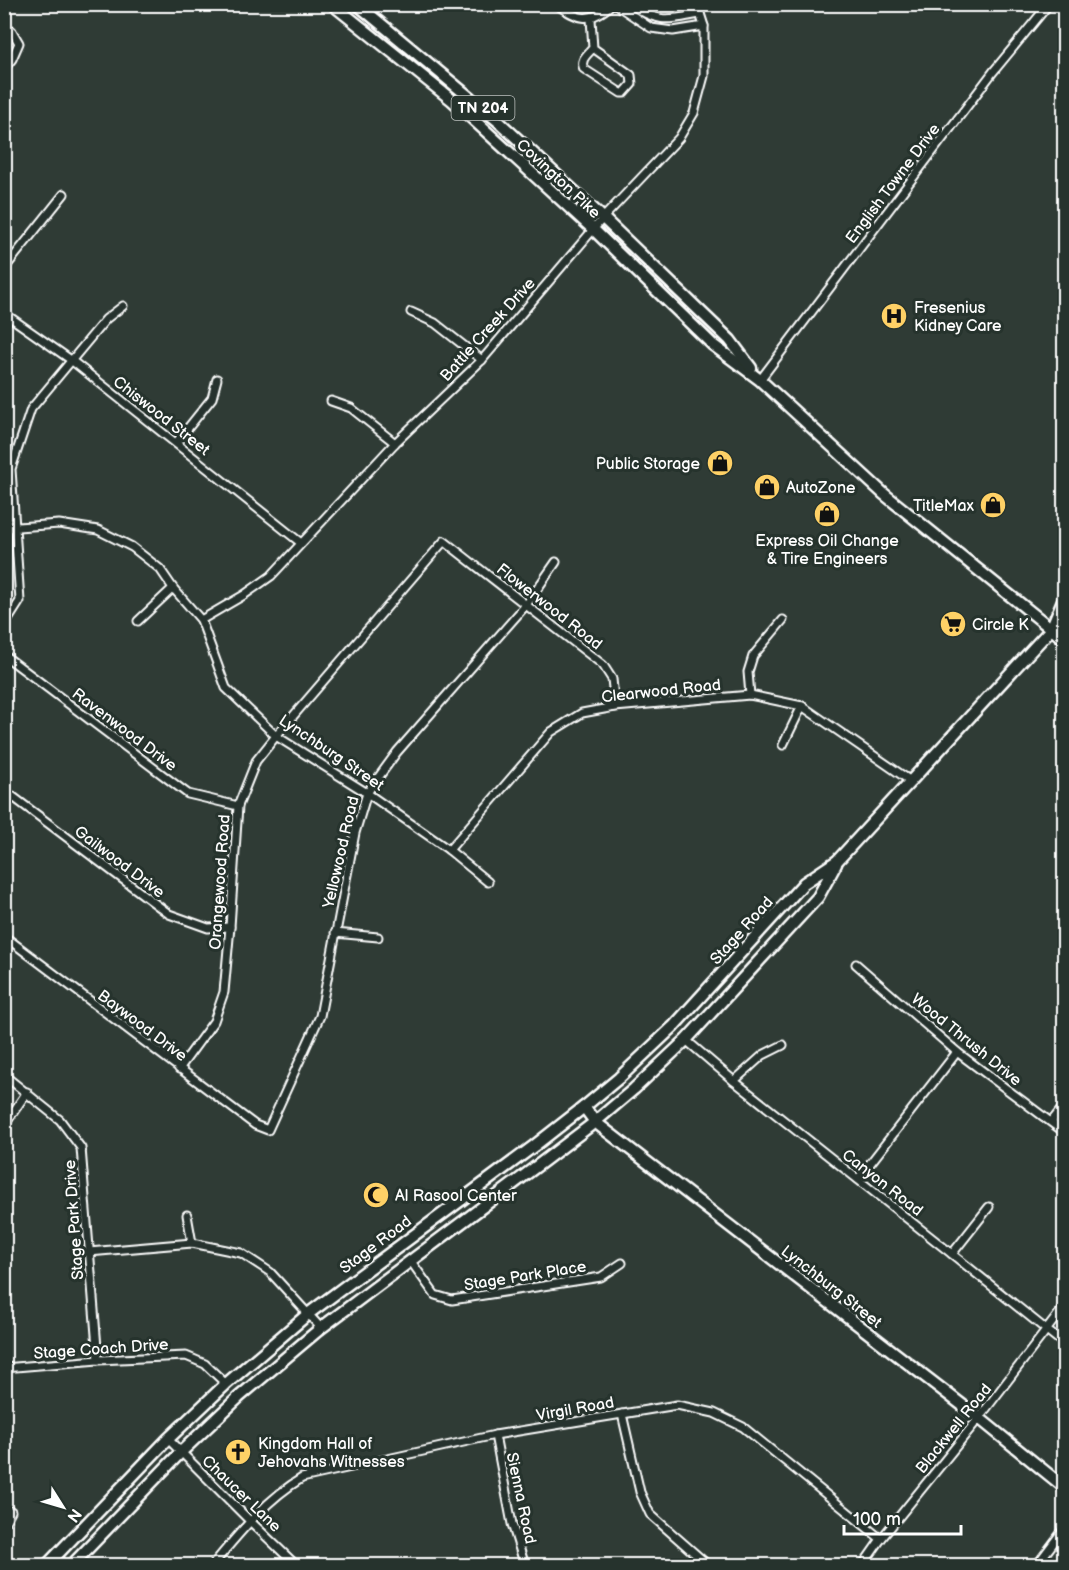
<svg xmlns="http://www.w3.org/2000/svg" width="1069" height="1570" font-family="'Balsamiq Sans',sans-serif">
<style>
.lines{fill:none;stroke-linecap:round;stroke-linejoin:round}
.street-casing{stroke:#fff;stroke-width:11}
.secondary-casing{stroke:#fff;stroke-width:15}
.primary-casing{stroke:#fff;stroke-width:15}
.street{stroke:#26332d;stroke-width:7}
.secondary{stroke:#26332d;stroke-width:10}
.primary{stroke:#26332d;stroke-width:10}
.labels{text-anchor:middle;stroke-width:6;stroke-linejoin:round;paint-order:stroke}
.shield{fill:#26332d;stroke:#bec2c0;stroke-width:1.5}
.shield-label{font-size:15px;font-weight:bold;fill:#fff}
.street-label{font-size:16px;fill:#fff;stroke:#26332d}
.poi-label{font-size:16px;fill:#fff;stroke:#26332d;text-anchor:start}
</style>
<rect width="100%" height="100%" fill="#2f3b35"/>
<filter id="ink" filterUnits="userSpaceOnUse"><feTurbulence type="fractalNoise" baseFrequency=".0167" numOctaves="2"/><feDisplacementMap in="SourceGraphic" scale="12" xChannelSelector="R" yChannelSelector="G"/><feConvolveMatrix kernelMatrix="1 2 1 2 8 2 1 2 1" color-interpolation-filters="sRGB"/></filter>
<g filter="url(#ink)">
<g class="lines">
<defs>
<g id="street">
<path d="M556 4C579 20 590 24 612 4"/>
<polyline points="615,4 651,28 673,31 704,26"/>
<path d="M630 4C659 24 668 20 700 14"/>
<path d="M591 19 593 48 631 75 632 84 624 93H621L584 69C579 60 588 54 593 48"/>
<polyline points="4,25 12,31 19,43 12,59 4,69"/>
<polyline points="4,269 64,194"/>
<polyline points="411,312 435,323 482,360"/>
<polyline points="4,313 71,360 301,543"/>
<polyline points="760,380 993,72 1049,4"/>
<polyline points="331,401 351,408 395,443"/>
<polyline points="176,443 212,398 217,379"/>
<polyline points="4,528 59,524 98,530 132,547 160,569 173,588 201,620 226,688 276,736 367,793 449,850 488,882"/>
<polyline points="201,620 244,595 271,576 395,443 482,360 603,218 679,138 694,113 704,76 704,26 697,4"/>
<polyline points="138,621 173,588"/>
<polyline points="4,626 20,601 11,469 31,409 106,319 123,306"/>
<polyline points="4,655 188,794 238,806"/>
<polyline points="750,695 748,672 753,656 783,620"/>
<polyline points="783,745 802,706"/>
<polyline points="4,790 169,914 208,928 230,927"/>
<polyline points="449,850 551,732 582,713 615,707 750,695 802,706 912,782"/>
<polyline points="335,933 378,937"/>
<polyline points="4,936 255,1125 268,1130 320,1016 355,833 367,793 397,752 526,605 556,562"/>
<polyline points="856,964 957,1052 1064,1132"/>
<polyline points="686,1040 734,1081 952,1254 1064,1344"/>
<polyline points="179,1069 214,1021 224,992 230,927 238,806 256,761 276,736 444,541 603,665 612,679 615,707"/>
<polyline points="4,1075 60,1120 81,1148 98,1360"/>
<polyline points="734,1081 763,1055 783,1045"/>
<polyline points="1052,1121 1064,1106"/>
<polyline points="4,1126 27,1092"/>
<polyline points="858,1179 957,1052"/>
<polyline points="187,1215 192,1243"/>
<polyline points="89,1252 192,1243 241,1253 270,1272 321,1328"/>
<polyline points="952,1254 989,1207"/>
<polyline points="410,1260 435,1295 452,1300 601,1277 622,1263"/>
<polyline points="4,1368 98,1360 186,1356 205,1364 226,1384"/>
<polyline points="622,1414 640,1492 650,1514 709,1566"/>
<polyline points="495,1435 512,1524 525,1566"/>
<polyline points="168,1439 250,1521 297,1566"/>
<polyline points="4,1524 11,1511"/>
<path d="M214 1566 215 1562C241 1531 267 1499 302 1478L495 1435 677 1405 714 1413 743 1427 881 1539"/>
<polyline points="862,1566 881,1539 979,1418 1064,1307"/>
<polyline points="1036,1566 1064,1529"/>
</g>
<g id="secondary">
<polyline points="1051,629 1064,598"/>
<polyline points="584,1107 595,1122 979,1418 1064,1487"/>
<polyline points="46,1566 168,1439 226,1384 308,1314 534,1146 584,1107 619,1078 673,1027 804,883 837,861 1051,629 1064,619"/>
<polyline points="71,1566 181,1452 239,1397 321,1328 545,1160 595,1122 634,1089 686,1040 818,897 836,864"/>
</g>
<g id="primary">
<polyline points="332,4 452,100 594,230 713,345 760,380 884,494 1064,639"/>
<polyline points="357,4 498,121 603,218 730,340 751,368"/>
</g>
</defs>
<use href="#street" class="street-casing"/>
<use href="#secondary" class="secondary-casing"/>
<use href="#primary" class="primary-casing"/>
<use href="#street" class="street"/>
<use href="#secondary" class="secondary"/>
<use href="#primary" class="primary"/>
</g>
</g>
<defs>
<symbol id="hospital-disc" viewBox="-11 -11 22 22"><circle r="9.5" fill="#ffd166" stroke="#26332d"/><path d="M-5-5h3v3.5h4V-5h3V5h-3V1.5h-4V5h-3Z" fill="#111"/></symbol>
<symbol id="shop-disc" viewBox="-11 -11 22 22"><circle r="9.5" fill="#ffd166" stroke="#26332d"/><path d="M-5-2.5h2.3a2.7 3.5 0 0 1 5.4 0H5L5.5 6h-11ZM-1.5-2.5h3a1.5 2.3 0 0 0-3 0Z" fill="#111"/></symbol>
<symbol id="supermarket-disc" viewBox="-11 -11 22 22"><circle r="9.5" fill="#ffd166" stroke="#26332d"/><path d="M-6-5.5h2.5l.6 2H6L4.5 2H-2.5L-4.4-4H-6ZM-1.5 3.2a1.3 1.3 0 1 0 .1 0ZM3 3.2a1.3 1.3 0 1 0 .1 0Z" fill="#111"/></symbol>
<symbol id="mosque-disc" viewBox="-11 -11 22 22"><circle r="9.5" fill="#ffd166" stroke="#26332d"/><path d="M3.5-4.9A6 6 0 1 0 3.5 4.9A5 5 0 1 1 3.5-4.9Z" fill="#111"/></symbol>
<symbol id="church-disc" viewBox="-11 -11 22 22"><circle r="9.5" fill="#ffd166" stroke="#26332d"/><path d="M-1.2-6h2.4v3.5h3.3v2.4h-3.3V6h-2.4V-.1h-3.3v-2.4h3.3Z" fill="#111"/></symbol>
</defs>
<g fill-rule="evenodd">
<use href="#hospital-disc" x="879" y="301" width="30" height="30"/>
<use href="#shop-disc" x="705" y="448" width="30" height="30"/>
<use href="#shop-disc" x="752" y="472" width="30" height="30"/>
<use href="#shop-disc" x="978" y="490" width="30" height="30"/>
<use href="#shop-disc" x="812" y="499" width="30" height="30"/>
<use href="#supermarket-disc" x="938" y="609" width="30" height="30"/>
<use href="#mosque-disc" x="361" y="1180" width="30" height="30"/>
<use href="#church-disc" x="223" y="1437" width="30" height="30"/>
</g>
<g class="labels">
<rect class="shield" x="451.5" y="96" width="63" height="24" rx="4.5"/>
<g class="shield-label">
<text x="483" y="113">TN 204</text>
</g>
<g class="street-label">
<text transform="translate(559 178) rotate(43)" y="6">Covington Pike</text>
<text transform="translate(892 183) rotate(-53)" y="6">English Towne Drive</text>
<text transform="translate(487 329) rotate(-48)" y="6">Battle Creek Drive</text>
<text transform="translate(162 415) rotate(38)" y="6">Chiswood Street</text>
<text transform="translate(550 606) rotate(38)" y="6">Flowerwood Road</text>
<text transform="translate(661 690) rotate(-6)" y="6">Clearwood Road</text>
<text transform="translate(125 729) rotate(37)" y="6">Ravenwood Drive</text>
<text transform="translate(332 752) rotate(34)" y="6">Lynchburg Street</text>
<text transform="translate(340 852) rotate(-77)" y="6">Yellowood Road</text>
<text transform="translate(120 861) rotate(37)" y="6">Gailwood Drive</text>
<text transform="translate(219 882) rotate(-86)" y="6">Orangewood Road</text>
<text transform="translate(741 930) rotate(-48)" y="6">Stage Road</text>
<text transform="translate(143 1025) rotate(37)" y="6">Baywood Drive</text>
<text transform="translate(967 1039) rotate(39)" y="6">Wood Thrush Drive</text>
<text transform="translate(883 1182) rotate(38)" y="6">Canyon Road</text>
<text transform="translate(73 1220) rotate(-94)" y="6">Stage Park Drive</text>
<text transform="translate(375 1244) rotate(-37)" y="6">Stage Road</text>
<text transform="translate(525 1275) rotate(-9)" y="6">Stage Park Place</text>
<text transform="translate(832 1286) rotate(38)" y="6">Lynchburg Street</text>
<text transform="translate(101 1348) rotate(-4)" y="6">Stage Coach Drive</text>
<text transform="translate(575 1408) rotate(-10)" y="6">Virgil Road</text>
<text transform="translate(953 1428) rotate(-51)" y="6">Blackwell Road</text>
<text transform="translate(242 1493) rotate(44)" y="6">Chaucer Lane</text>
<text transform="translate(522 1498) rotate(78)" y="6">Sienna Road</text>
</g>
<g class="poi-label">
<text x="914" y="313">Fresenius<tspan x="914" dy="18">Kidney Care</tspan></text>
<text x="700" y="469" text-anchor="end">Public Storage</text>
<text x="786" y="493">AutoZone</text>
<text x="974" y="511" text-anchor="end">TitleMax</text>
<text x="827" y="546" text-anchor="middle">Express Oil Change<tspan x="827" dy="18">&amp; Tire Engineers</tspan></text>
<text x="972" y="630">Circle K</text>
<text x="395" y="1201">Al Rasool Center</text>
<text x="258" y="1449">Kingdom Hall of<tspan x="258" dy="18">Jehovahs Witnesses</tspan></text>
</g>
</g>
<rect width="1069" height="1570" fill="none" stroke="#26332d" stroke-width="24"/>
<rect x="12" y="12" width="1045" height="1546" fill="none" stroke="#fff" stroke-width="2" filter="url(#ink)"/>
<g transform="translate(63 1507) rotate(127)" stroke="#26332d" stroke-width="4.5" paint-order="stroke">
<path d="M0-4.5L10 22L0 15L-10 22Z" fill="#ffffff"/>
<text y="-9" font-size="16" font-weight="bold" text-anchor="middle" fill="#ffffff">N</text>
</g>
<path d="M844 1525v9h117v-9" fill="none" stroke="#ffffff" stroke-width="3"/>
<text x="853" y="1525" font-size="18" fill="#ffffff" stroke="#26332d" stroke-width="4.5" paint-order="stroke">100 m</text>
</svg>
